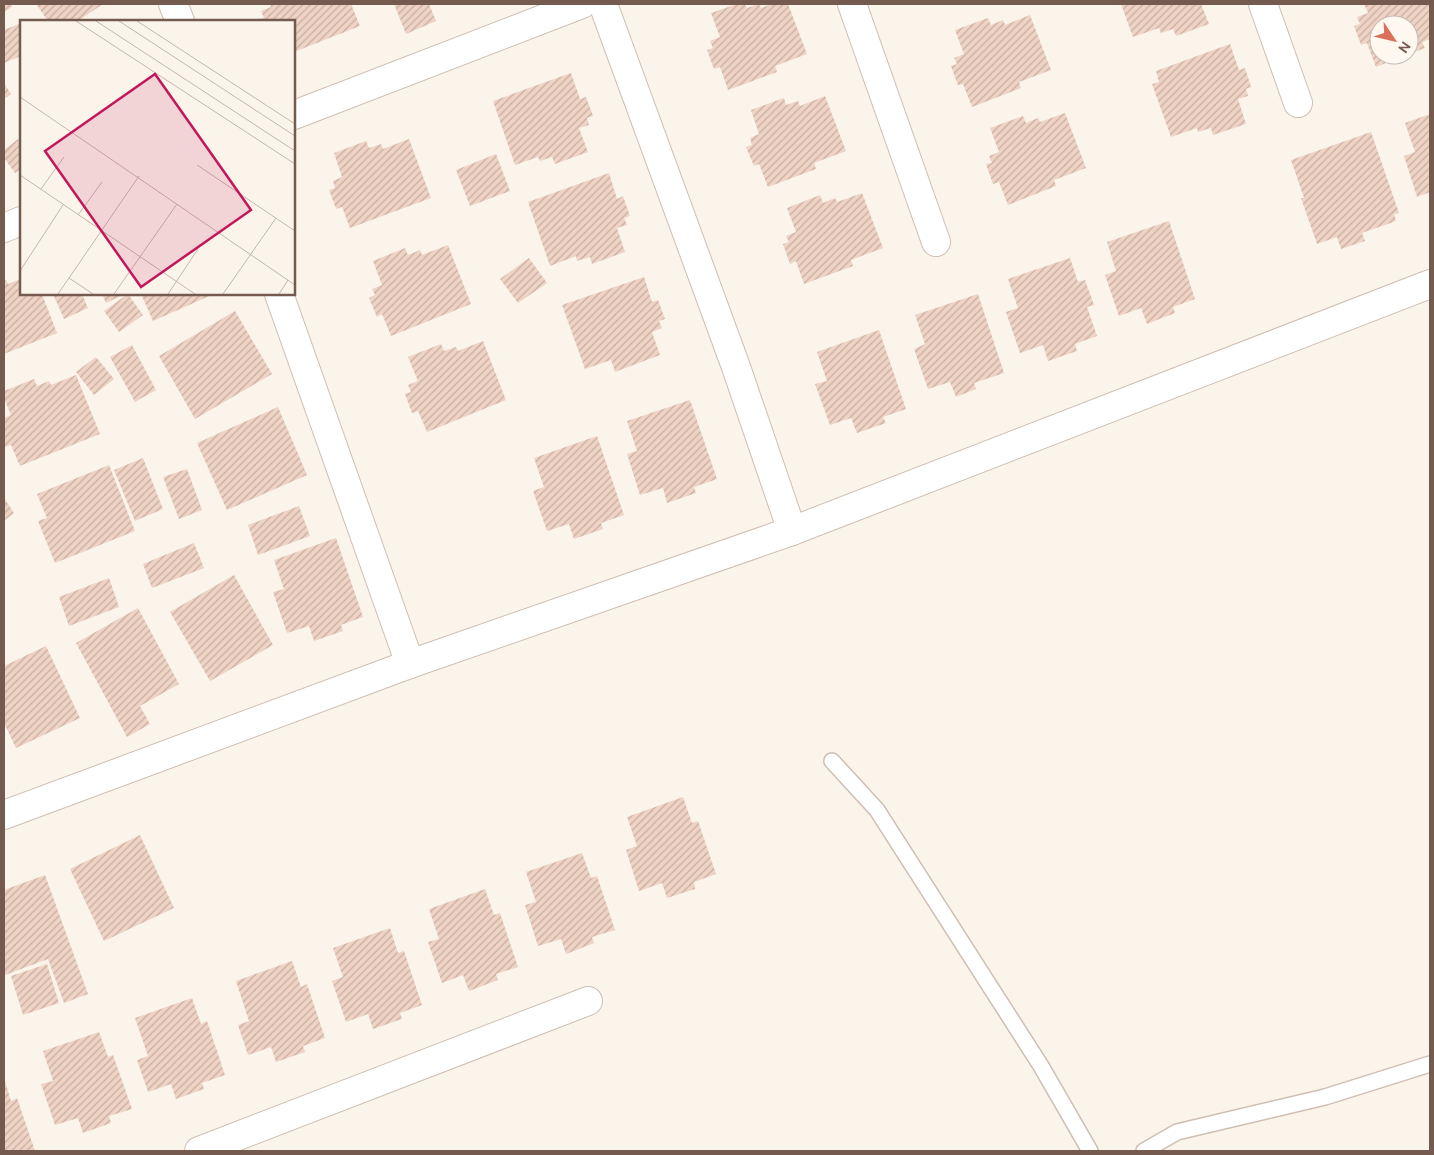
<svg xmlns="http://www.w3.org/2000/svg" width="1434" height="1155" font-family="Ubuntu,sans-serif">
<style>
.building{fill:url(#building-hatch)}
.lines{fill:none;stroke-linecap:round;stroke-linejoin:round}
.lane-casing{stroke:#cfbeb3;stroke-width:18}
.street-casing{stroke:#cfbeb3;stroke-width:30}
.lane{stroke:#fff;stroke-width:15}
.street{stroke:#fff;stroke-width:28}
.inset-road{fill:none;stroke:#c5b6ad;stroke-width:1}
.view{fill:#c2185b;fill-opacity:0.15;stroke:#c2185b;stroke-width:2.5}
.inset-edge{fill:none;stroke:#755a4f;stroke-width:2.5}
</style>
<defs>
<pattern id="building-hatch" width="6" height="6" patternUnits="userSpaceOnUse" patternTransform="scale(1.25)"><rect width="6" height="6" fill="#efd3c4"/><path d="M-1 1l2-2M0 6l6-6M5 7l2-2" fill="none" stroke="#c6aea2"/></pattern>
</defs>
<rect width="100%" height="100%" fill="#fbf4eb"/>
<g class="building">
<polygon points="4,4 11,4 12,7 4,12"/>
<polygon points="36,4 103,4 78,21 48,21"/>
<polygon points="270,4 351,4 360,26 294,52 294,21 259,21 258,19 264,18 261,11 271,7"/>
<polygon points="394,4 429,4 436,21 406,34"/>
<polygon points="737,4 745,4 747,8 759,4 761,8 772,4 788,4 807,54 775,66 777,72 728,90 720,67 714,69 707,50 713,48 710,41 720,37 711,13"/>
<polygon points="1121,4 1201,4 1209,24 1176,36 1173,29 1161,33 1159,28 1133,37"/>
<polygon points="1364,4 1430,4 1430,39 1422,42 1425,48 1409,54 1409,25 1379,25 1379,55 1406,55 1376,67 1367,43 1361,45 1354,26 1360,24 1357,17 1368,13"/>
<polygon points="1030,15 1051,70 1019,82 1021,88 972,107 963,84 958,85 951,66 957,64 954,58 964,54 955,30 988,18 991,25 1003,20 1005,25"/>
<polygon points="21,23 21,56 4,63 4,30"/>
<polygon points="1230,44 1239,70 1245,68 1251,87 1246,89 1248,96 1238,99 1246,124 1213,135 1211,128 1198,132 1197,128 1171,137 1152,84 1159,82 1156,71"/>
<polygon points="571,73 580,99 586,97 593,116 587,118 589,125 579,128 588,152 555,164 552,157 540,161 538,157 515,165 493,101"/>
<polygon points="4,83 11,94 4,99"/>
<polygon points="825,96 846,151 814,163 816,169 768,187 759,164 754,166 746,147 752,145 750,138 759,134 751,110 784,98 786,105 798,101 800,106"/>
<polygon points="1065,113 1086,168 1054,180 1056,186 1008,205 999,182 993,184 986,164 992,163 989,156 999,152 990,128 1023,116 1026,123 1038,118 1040,122"/>
<polygon points="1430,114 1430,192 1417,197 1404,156 1415,152 1405,123"/>
<polygon points="1371,132 1399,213 1394,214 1396,221 1362,233 1365,241 1341,249 1337,237 1317,244 1301,198 1304,198 1291,160"/>
<polygon points="18,139 21,143 21,169 15,173 4,158 4,150"/>
<polygon points="409,139 431,198 350,228 342,207 336,209 329,190 335,188 333,181 342,177 334,153 366,141 369,148 381,144 383,149"/>
<polygon points="496,154 510,191 470,206 456,170"/>
<polygon points="609,173 617,199 623,196 630,216 624,218 627,225 617,228 625,252 592,264 590,257 577,261 576,256 550,266 528,202"/>
<polygon points="862,193 883,248 851,260 853,266 804,284 796,261 790,264 783,244 789,242 786,236 796,232 787,208 820,195 823,203 835,198 837,202"/>
<polygon points="1169,221 1195,299 1173,307 1175,313 1147,324 1141,308 1119,316 1105,275 1116,271 1107,242"/>
<polygon points="448,245 471,304 391,336 382,314 377,317 369,298 375,295 372,289 382,285 373,261 405,248 408,255 420,250 422,255"/>
<polygon points="529,258 547,283 518,303 500,279"/>
<polygon points="1070,258 1078,282 1085,280 1094,305 1087,307 1097,336 1075,344 1077,351 1048,361 1043,345 1020,353 1006,312 1018,308 1008,279"/>
<polygon points="644,277 652,302 658,300 665,319 659,321 662,328 652,332 660,355 615,372 611,360 585,369 562,305"/>
<polygon points="21,279 21,294 42,294 57,333 4,354 4,281 6,280 8,284"/>
<polygon points="53,294 82,294 88,308 64,319"/>
<polygon points="102,294 125,294 106,303"/>
<polygon points="128,294 143,315 119,332 104,311"/>
<polygon points="141,294 214,294 153,321"/>
<polygon points="978,294 1004,373 974,383 976,389 956,397 950,382 928,389 914,349 925,344 915,315"/>
<polygon points="235,311 272,374 195,419 159,356"/>
<polygon points="879,330 906,409 883,417 886,423 857,433 851,418 830,425 815,384 827,381 817,352"/>
<polygon points="483,341 506,400 427,432 418,411 412,413 405,394 411,392 408,385 418,381 408,357 441,344 444,351 456,347 458,351"/>
<polygon points="132,345 156,390 135,402 110,357"/>
<polygon points="96,357 114,379 94,395 76,372"/>
<polygon points="76,375 100,434 20,466 11,445 5,447 4,443 4,418 11,415 4,398 4,391 34,379 37,386 49,381 51,385"/>
<polygon points="690,400 717,479 694,487 696,493 667,503 663,488 640,495 627,454 637,451 627,421"/>
<polygon points="278,407 307,475 227,510 197,443"/>
<polygon points="597,436 624,515 601,523 603,529 574,539 569,524 547,531 533,491 544,487 534,458"/>
<polygon points="143,458 163,509 135,521 114,470"/>
<polygon points="109,465 135,531 55,563 38,521 47,518 37,494"/>
<polygon points="187,469 202,510 179,519 163,477"/>
<polygon points="4,498 14,513 4,521"/>
<polygon points="299,506 310,536 258,555 248,525"/>
<polygon points="336,538 363,617 341,625 343,631 314,641 309,626 287,633 273,592 284,589 274,560"/>
<polygon points="194,543 204,568 152,588 143,564"/>
<polygon points="234,575 273,645 210,681 170,612"/>
<polygon points="109,578 119,607 69,626 59,597"/>
<polygon points="138,608 179,684 140,706 150,724 127,737 76,643"/>
<polygon points="46,646 80,718 16,748 4,723 4,666"/>
<polygon points="683,797 692,823 698,821 716,874 694,882 695,889 667,898 662,883 639,891 626,850 637,846 627,817"/>
<polygon points="140,835 174,908 104,941 70,869"/>
<polygon points="582,853 591,878 597,876 615,930 592,937 594,943 566,954 561,939 538,946 525,905 536,902 526,872"/>
<polygon points="45,875 88,994 64,1003 48,959 5,975 4,973 4,890"/>
<polygon points="485,889 494,915 500,913 518,967 496,974 498,980 469,991 463,975 442,983 428,942 439,939 429,909"/>
<polygon points="390,928 398,953 404,951 422,1005 400,1013 402,1019 373,1029 368,1014 346,1022 332,981 343,977 333,948"/>
<polygon points="292,961 301,987 307,984 325,1038 303,1046 305,1052 276,1062 271,1047 248,1055 238,1025 249,1021 236,981"/>
<polygon points="47,964 59,1003 23,1015 11,976"/>
<polygon points="192,998 201,1024 207,1021 225,1075 202,1083 204,1089 176,1099 171,1084 148,1092 137,1060 148,1056 135,1018"/>
<polygon points="99,1032 108,1057 113,1055 132,1109 109,1116 111,1123 83,1133 78,1118 55,1125 41,1084 53,1081 43,1051"/>
<polygon points="4,1078 11,1101 17,1098 35,1151 4,1151"/>
</g>
<g class="lines">
<defs>
<g id="lane">
<polyline points="832,761 877,810 1041,1066 1090,1151"/>
<polyline points="1144,1151 1177,1132 1325,1097 1430,1064"/>
</g>
<g id="street">
<polyline points="173,4 180,21"/>
<polyline points="603,4 736,367 792,531"/>
<polyline points="852,4 936,242"/>
<polyline points="1263,4 1298,103"/>
<polyline points="294,115 582,4"/>
<polyline points="4,228 21,221"/>
<polyline points="279,294 410,664"/>
<polyline points="4,815 410,664 792,531 1430,284"/>
<polyline points="199,1151 588,1001"/>
</g>
</defs>
<use href="#lane" class="lane-casing"/>
<use href="#street" class="street-casing"/>
<use href="#lane" class="lane"/>
<use href="#street" class="street"/>
</g>
<g transform="translate(20 20)">
<rect width="275" height="275" fill="#fbf4eb"/>
<path class="inset-road" d="M56 1 275 144M76 1 275 131M99 1 275 116M117 1 275 104M0 77 275 265M177 145 275 211M0 155 175 274M21 169 44 137M58 195 82 162M0 251 43 185M49 258 73 274M38 274 119 156M94 274 157 184M148 274 178 229M203 274 256 198M259 274 268 260"/>
<path class="view" d="M135 54 231 190 121 267 25 131Z"/>
<rect width="275" height="275" class="inset-edge"/>
</g>
<rect width="1434" height="1155" fill="none" stroke="#755a4f" stroke-width="10"/>
<g transform="translate(1394 40) rotate(125)"><circle r="24" fill="#fef8f1" stroke="#c7b9b0"/>
<path d="M0-4L9 19L0 12L-9 19Z" fill="#db6f5a"/>
<text y="-8" font-size="14" font-weight="bold" text-anchor="middle" fill="#755a4f">N</text>
</g>
</svg>
